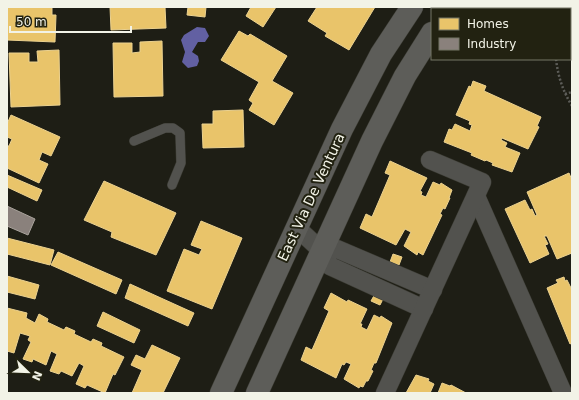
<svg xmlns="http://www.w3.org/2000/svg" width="579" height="400" font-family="'DejaVu Sans',sans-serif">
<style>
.water{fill:#6260a2}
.homes{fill:#e9c46a;stroke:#ecd290}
.industry{fill:#8a817c;stroke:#a9a39c}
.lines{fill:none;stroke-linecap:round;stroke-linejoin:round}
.lane-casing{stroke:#3b3b33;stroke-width:10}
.street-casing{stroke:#3b3b33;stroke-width:19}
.secondary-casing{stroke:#3b3b33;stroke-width:23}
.path{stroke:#5d5d59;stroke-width:2.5;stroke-dasharray:2 2;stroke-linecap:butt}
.lane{stroke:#52524e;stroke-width:9}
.street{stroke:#52524e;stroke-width:18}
.secondary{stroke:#5d5d59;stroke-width:22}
.labels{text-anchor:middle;stroke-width:4;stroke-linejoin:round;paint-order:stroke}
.street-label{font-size:14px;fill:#f2f3e7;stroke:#221}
</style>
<rect width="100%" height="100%" fill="#1e1e15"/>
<polygon class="water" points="197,27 205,28 209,36 205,42 198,42 192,52 198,56 199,61 197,66 188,68 182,62 185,52 181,40 184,35"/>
<g class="homes">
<polygon points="7,7 52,7 52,15 56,15 55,42 7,40"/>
<polygon points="110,7 165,7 166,28 111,30"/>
<polygon points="188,7 206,7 205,17 187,15"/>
<polygon points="251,7 276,7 263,27 246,16"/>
<polygon points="317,7 375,7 349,50 325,36 327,33 308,21"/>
<polygon points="239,31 248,36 250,34 287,56 272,81 293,93 274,125 249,110 253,103 249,100 259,82 221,60"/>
<polygon points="162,41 163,96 114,97 113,43 132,43 132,53 140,52 140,42"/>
<polygon points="59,50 60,105 11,107 9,53 29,53 29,62 38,62 37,51"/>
<polygon points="473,81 486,86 484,91 541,117 537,126 539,127 528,149 502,138 501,140 507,143 505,147 520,153 512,172 492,165 493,163 486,160 485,161 471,155 472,153 444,142 449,129 452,130 455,124 470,131 472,125 469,124 470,121 456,115 469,86 471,87"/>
<polygon points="243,110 244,147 203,148 202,124 213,124 213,111"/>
<polygon points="11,115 60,137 51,156 42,152 39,160 48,164 39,183 7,168 7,146 9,146 12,139 7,137 7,124"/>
<polygon points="390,161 427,178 420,191 422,192 421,195 426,197 433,182 440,185 441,183 452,190 449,198 450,198 445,209 443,208 440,214 442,215 423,255 418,252 417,255 404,246 411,232 405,229 396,245 360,228 366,214 372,217 390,175 385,173"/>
<polygon points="569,173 572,180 572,253 557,259 547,236 544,236 548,244 545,245 549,254 530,263 505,209 525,200 530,210 532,209 535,216 537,215 527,192"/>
<polygon points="7,175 42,190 37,201 7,187"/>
<polygon points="104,181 176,213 156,255 111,237 112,232 84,220"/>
<polygon points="201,221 242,238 212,309 167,291 184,249 199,255 202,249 191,245"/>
<polygon points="7,238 54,250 50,265 7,254"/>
<polygon points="58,252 122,280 116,294 51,265"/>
<polygon points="393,254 402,257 399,265 390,262"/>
<polygon points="7,276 39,285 35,299 7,292"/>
<polygon points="564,277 565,281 567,280 572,290 572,343 570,344 547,288 558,283 556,280"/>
<polygon points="130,284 194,313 188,326 125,298"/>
<polygon points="376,292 384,297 380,305 371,301"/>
<polygon points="331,293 347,302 348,300 367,309 360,324 362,324 361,327 367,330 374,315 380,318 381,316 392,323 376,363 374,363 371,370 373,371 368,381 366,381 363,387 360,386 359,388 344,379 351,364 346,362 344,365 342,364 336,378 301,360 306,347 312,350 329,311 324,308"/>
<polygon points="7,308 27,313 26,318 35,323 39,314 48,319 47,322 64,330 66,327 75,331 74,334 91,342 93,339 102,343 101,346 124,357 115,375 113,374 105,393 87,385 85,388 76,384 84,366 79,363 72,376 61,371 59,374 50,371 57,354 51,351 46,365 33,359 32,362 23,359 31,342 28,340 30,336 20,333 14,353 7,351"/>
<polygon points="103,312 140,330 134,343 97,326"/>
<polygon points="152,345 180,358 163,393 132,393 142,370 131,365 136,355 145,359"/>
<polygon points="416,375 429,379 428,381 434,384 430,393 406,393"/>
<polygon points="442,383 450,386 451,385 466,393 438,393"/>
</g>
<polygon class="industry" points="7,206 35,219 28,235 7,226"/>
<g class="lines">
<defs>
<polyline id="lane" points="134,141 165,128 173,128 180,133 181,163 172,185"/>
<g id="street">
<polyline points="476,196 563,393"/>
<polyline points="297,228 322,251 330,266 424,309"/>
<polyline points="322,251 337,249 433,290"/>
<polyline points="385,393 482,182 430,160"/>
</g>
<g id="secondary">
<polyline points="449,9 451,7"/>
<polyline points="221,393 342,129 381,54 412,7"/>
<polyline points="257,393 372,141 405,76 432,33"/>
</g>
</defs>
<use href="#lane" class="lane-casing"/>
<use href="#street" class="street-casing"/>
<use href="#secondary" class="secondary-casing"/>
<g class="path">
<polyline points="570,11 572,8"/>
<path d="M556 59C558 77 563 91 572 106"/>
<polyline points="565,94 572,92"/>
</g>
<use href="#lane" class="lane"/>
<use href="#street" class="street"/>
<use href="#secondary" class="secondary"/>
</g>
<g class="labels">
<g class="street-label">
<text transform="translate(311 197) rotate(-65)" y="5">East Via De Ventura</text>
</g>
</g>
<rect width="579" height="400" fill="none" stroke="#f2f3e7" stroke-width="16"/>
<rect x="431" y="8" width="140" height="52" fill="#222211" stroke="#757667"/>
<rect x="439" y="18" width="20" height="12" fill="#e9c46a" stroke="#757667"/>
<text x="467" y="28" font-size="12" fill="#f2f3e7">Homes</text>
<rect x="439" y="38" width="20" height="12" fill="#8a817c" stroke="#757667"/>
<text x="467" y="48" font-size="12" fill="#f2f3e7">Industry</text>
<g transform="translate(28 372) rotate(113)" stroke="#222211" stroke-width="3" paint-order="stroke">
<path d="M0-3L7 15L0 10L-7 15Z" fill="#f2f3e7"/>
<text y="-6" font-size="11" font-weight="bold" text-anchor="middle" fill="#f2f3e7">N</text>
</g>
<path d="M10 26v6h121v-6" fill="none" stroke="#f2f3e7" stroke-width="2"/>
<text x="16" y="26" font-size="12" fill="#f2f3e7" stroke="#222211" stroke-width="3" paint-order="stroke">50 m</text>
</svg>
